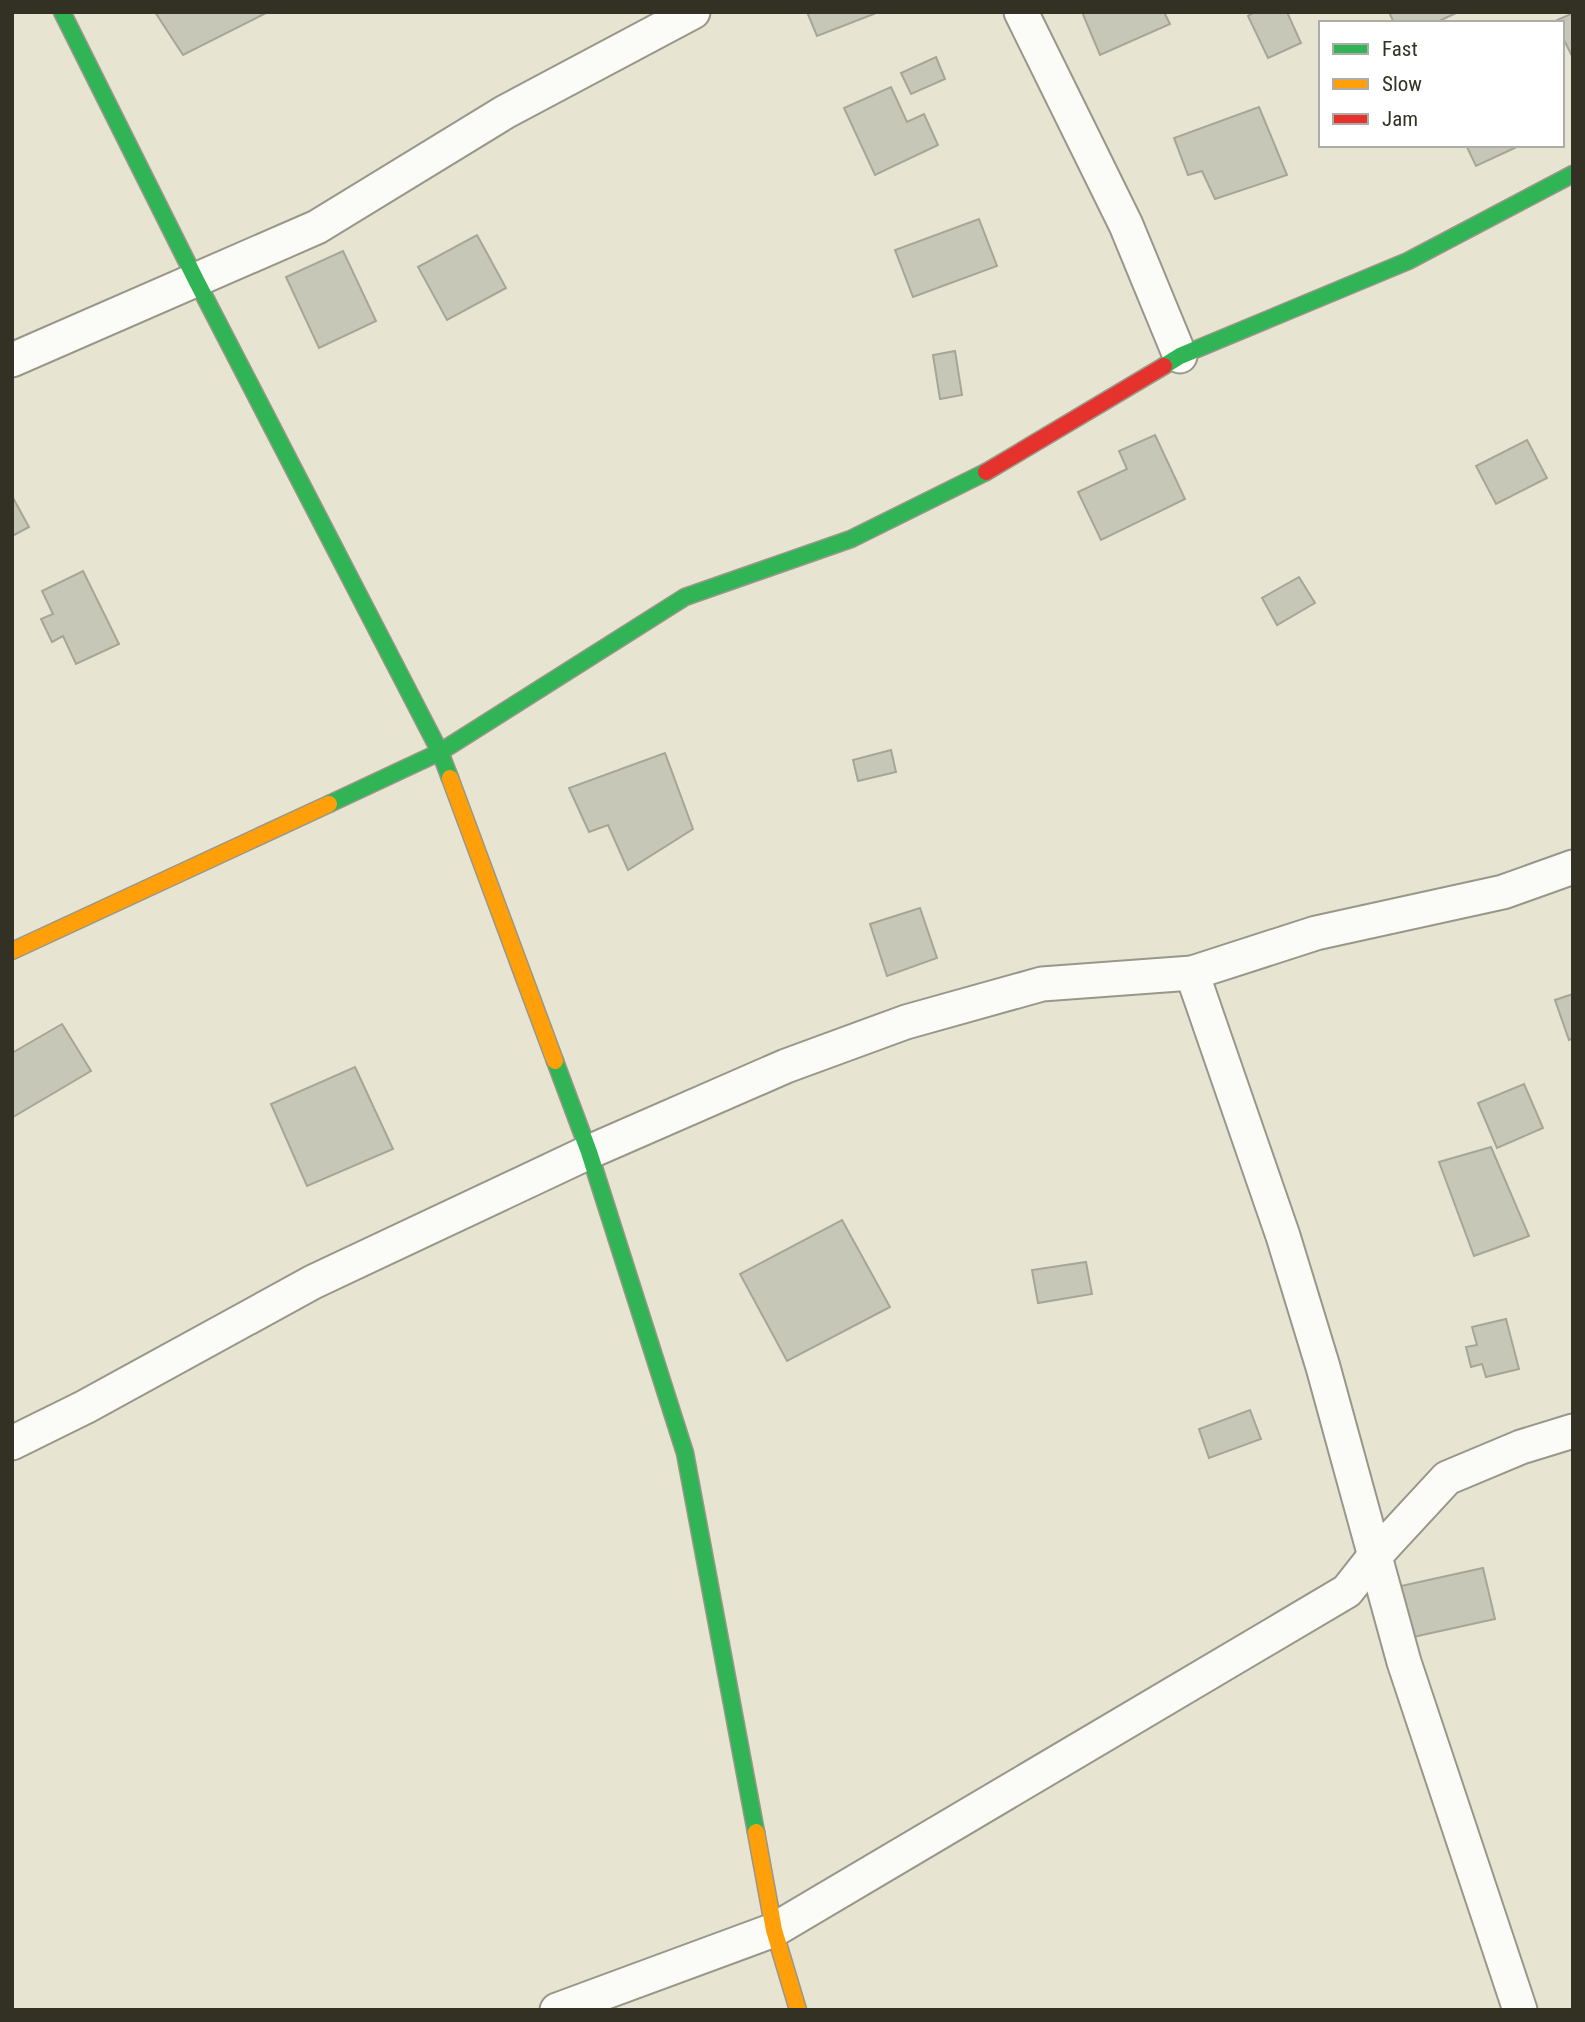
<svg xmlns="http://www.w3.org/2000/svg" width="1585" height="2022" font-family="'Roboto Condensed',sans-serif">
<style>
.building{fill:#c6c7b6;stroke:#a6a698;stroke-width:2}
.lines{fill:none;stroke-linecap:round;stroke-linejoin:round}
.street-casing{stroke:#999789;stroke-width:37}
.fast-casing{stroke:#999789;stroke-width:19}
.slow-casing{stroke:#999789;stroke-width:19}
.jam-casing{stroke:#999789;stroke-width:19}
.street{stroke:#fbfbf8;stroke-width:33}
.fast{stroke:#30b455;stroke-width:16}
.slow{stroke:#ff9f0a;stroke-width:16}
.jam{stroke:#e5322d;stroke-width:16}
</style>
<rect width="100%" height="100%" fill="#e7e4d1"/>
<g class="building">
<polygon points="155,12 268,12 183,55"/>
<polygon points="807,12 873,12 874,14 817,36"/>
<polygon points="1082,12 1164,12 1170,24 1100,55"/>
<polygon points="1255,12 1287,12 1301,43 1268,58 1248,16"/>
<polygon points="1389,12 1456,12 1456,13 1435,23 1394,23"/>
<polygon points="1573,13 1573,58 1562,36 1562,23 1555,21"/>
<polygon points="936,57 945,79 911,94 901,73"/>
<polygon points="891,87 907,122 924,114 938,145 875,175 844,108"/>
<polygon points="1259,107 1287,175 1215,199 1202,171 1188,175 1174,138"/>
<polygon points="1466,145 1521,145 1476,166"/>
<polygon points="979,219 997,266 913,297 895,250"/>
<polygon points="477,235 506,288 447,320 418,267"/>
<polygon points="343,251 376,321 319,348 286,277"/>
<polygon points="955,351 962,395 940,399 933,355"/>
<polygon points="1155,435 1185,499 1101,540 1078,492 1127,469 1119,451"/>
<polygon points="1527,440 1547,478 1496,504 1476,466"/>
<polygon points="12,496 29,527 12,536"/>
<polygon points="83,571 119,644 76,664 63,636 52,642 41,619 53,614 42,591"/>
<polygon points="1299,577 1315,603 1277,625 1262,598"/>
<polygon points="891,750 896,772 858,781 853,760"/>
<polygon points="665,753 693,829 628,870 608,825 589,832 569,788"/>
<polygon points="920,908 937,958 887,976 870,924"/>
<polygon points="1573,994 1573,1038 1569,1040 1555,1000"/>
<polygon points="62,1024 91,1071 13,1117 12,1053"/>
<polygon points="355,1067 393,1149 307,1186 271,1104"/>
<polygon points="1524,1084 1543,1128 1497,1148 1478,1103"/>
<polygon points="1491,1147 1529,1236 1474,1256 1439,1162"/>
<polygon points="842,1220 890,1307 787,1361 740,1274"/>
<polygon points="1086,1262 1092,1294 1038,1303 1032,1270"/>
<polygon points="1506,1319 1519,1369 1486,1377 1482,1364 1471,1367 1466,1347 1477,1345 1472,1327"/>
<polygon points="1250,1410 1261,1439 1209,1458 1199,1429"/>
<polygon points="1483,1568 1495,1619 1413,1637 1401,1586"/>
</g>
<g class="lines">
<defs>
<g id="street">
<polyline points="1021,12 1126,225 1180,356"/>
<polyline points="12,360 317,227 505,112 693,12"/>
<polyline points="1192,973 1283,1236 1323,1367 1404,1662 1520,2010"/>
<polyline points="12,1443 85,1407 313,1282 589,1152 786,1066 906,1022 1042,984 1192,973 1316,933 1503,892 1573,867"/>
<polyline points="557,2010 774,1930 1347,1591 1373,1558 1447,1478 1521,1447 1573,1431"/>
</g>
<g id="fast">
<polyline points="62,12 197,282 440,752 450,778"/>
<polyline points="1164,366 1180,356 1408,261 1573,174"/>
<polyline points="329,804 440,752 685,597 851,539 986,472"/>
<polyline points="555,1061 589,1152 685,1453 756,1832"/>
</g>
<g id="slow">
<polyline points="450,778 555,1061"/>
<polyline points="12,951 329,804"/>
<polyline points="756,1832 774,1930 798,2010"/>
</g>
<polyline id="jam" points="986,472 1164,366"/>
</defs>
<use href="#street" class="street-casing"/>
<use href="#fast" class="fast-casing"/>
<use href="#slow" class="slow-casing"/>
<use href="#jam" class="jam-casing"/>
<use href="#street" class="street"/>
<use href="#fast" class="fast"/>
<use href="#slow" class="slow"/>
<use href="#jam" class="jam"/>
</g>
<rect width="1585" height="2022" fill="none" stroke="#333124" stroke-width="28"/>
<rect x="1319" y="21" width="245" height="126" fill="#ffffff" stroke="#adada7" stroke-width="2"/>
<rect x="1333" y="44" width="35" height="10" fill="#30b455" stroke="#adada7" stroke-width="2"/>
<text x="1382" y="56" font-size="21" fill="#333124">Fast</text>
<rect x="1333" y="79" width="35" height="10" fill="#ff9f0a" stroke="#adada7" stroke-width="2"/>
<text x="1382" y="91" font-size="21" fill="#333124">Slow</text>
<rect x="1333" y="114" width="35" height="10" fill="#e5322d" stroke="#adada7" stroke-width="2"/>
<text x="1382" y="126" font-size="21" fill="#333124">Jam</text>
</svg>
